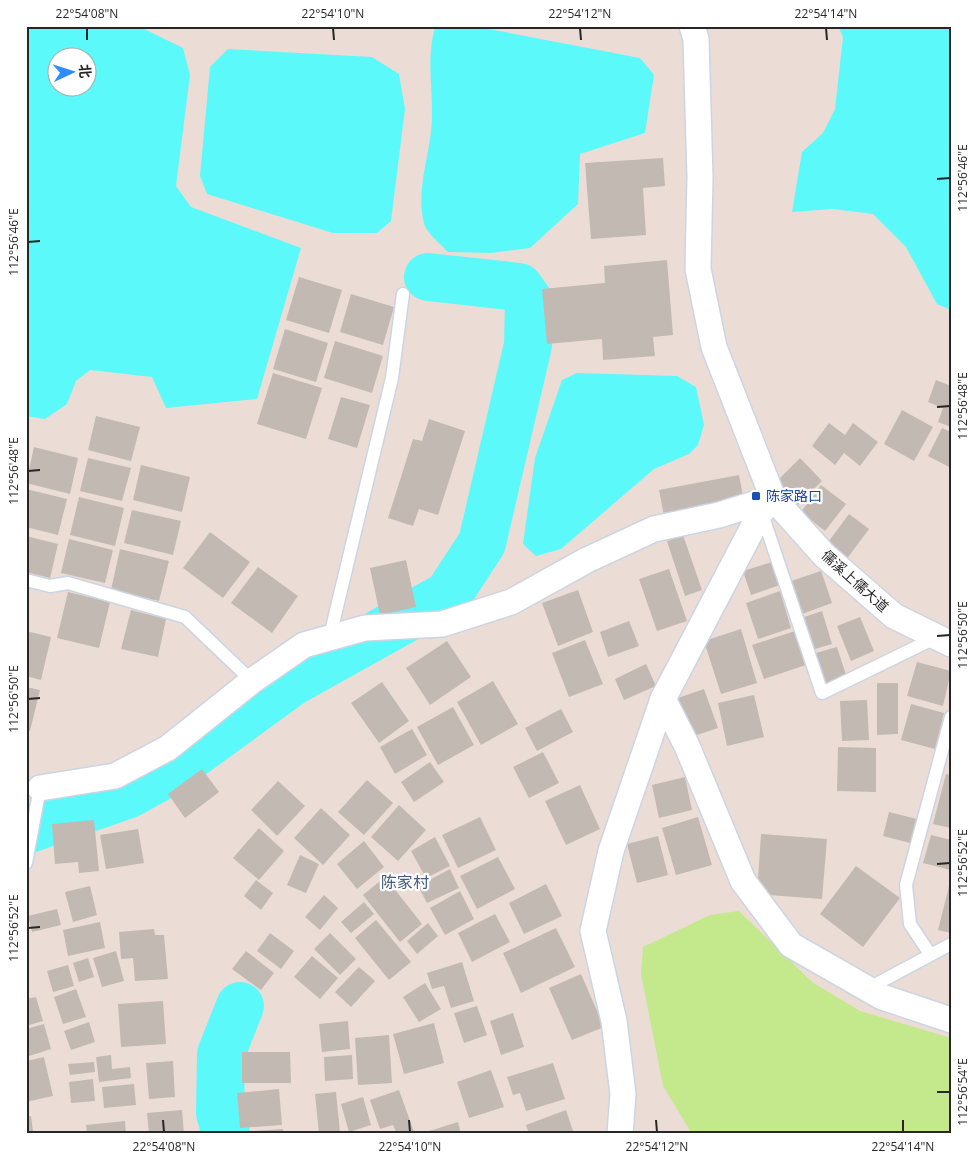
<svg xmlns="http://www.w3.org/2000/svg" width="977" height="1160" font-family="'Open Sans','Noto Sans SC',sans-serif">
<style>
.green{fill:#c3e98c}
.water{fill:#5cf9fa;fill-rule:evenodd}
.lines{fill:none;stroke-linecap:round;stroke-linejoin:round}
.river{stroke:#5cf9fa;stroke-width:48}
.building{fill:#c2b9b3}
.lane-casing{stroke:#cbd5e2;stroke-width:15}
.street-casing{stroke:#cbd5e2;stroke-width:28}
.lane{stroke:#fff;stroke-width:12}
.street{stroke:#fff;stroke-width:25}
.ticks{fill:none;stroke:#272727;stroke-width:2}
.transit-dot{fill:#1a4fb4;stroke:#fff;stroke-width:2}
.labels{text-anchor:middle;stroke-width:4.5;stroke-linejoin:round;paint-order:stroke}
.transit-label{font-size:14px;fill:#164399;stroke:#fff;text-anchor:start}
.street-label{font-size:14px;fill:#272727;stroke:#fff}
.quarter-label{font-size:16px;fill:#445c7b;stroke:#fff}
.neatline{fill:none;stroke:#272727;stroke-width:2}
.ticks-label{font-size:12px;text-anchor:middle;fill:#272727}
</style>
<rect width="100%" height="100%" fill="#ebddd6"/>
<polygon class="green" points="739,911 812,982 860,1011 951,1038 951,1134 692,1134 663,1086 641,974 643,947 710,915"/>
<g class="water">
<path d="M26 26H138L183 48 190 75 176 186 191 207 301 248 257 399 166 408 152 377 90 370 76 381 67 404 45 419 26 416ZM58 58H88V88H58Z"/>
<path d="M440 26H473L640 58 654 75 645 133 580 154 578 204 530 248 491 253 448 252C442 245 426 233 424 223 416 192 428 161 431 131 435 97 425 60 435 28Z"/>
<polygon points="838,26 951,26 951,310 937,304 906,247 873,214 833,209 792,212 802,152 823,133 835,109 843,37"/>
<polygon points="228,49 372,57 399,74 405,109 391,221 377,233 333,233 207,194 200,176 210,67"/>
<polygon points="577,373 677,376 696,387 704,425 698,445 689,454 654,469 561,549 536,556 523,544 535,458 562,380"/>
</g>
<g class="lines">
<g class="river">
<polyline points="26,830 129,794 167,773 292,682 448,595 482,543 528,345 529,301 519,287 428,277"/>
<polyline points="226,1134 220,1113 221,1054 240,1006"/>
</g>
</g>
<g class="building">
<polygon points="663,158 665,186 643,188 646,235 591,239 585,163"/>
<polygon points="667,260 673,335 653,337 655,356 603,360 602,339 547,344 542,289 605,283 604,266"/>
<polygon points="299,277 342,290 329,333 286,320"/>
<polygon points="351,294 394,307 383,345 340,332"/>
<polygon points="285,329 328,343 316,382 273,369"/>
<polygon points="335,341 383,356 372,393 324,378"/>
<polygon points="273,373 322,388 306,439 257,424"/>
<polygon points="936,380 951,386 951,427 938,422 943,408 928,402"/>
<polygon points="341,397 370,405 357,448 328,439"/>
<polygon points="902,410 933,427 914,461 884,444"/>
<polygon points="96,416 140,427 131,461 88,450"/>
<polygon points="429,419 465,431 438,515 419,509 413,526 388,518 413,439 422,441"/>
<polygon points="829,423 845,435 853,423 878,442 860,466 844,453 835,465 812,446"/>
<polygon points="942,428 951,432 951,468 928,456"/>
<polygon points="34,447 78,458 70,494 26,483"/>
<polygon points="88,458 131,468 122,501 80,491"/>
<polygon points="800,458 822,481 798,505 776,482"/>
<polygon points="141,465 190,477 182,512 133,500"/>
<polygon points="739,475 744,501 664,516 659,490"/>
<polygon points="821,485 846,504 825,531 801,512"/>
<polygon points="26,489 67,499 58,535 26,527"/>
<polygon points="79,497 124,508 115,546 70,535"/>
<polygon points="132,510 181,521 173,555 124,543"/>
<polygon points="849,514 869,529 846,560 826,545"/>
<polygon points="210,532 250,562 223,598 183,568"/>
<polygon points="683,535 702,590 685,596 667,541"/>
<polygon points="26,536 58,544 50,578 26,572"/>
<polygon points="69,539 113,550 105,583 61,573"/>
<polygon points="120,549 169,561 159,601 111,590"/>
<polygon points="406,560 416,607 380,615 370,568"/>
<polygon points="772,562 780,585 751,595 743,571"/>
<polygon points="258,567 298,596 272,633 231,603"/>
<polygon points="669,569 687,621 657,631 639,579"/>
<polygon points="821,571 832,603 802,614 791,581"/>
<polygon points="578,590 593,632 558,646 542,603"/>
<polygon points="780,591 791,628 758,639 746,603"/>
<polygon points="68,592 110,602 99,648 57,638"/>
<polygon points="131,610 166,619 158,657 121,649"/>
<polygon points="822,611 832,644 815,649 804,617"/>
<polygon points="860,617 874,651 851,661 837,626"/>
<polygon points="629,621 639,646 608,657 600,632"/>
<polygon points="741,629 757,683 721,694 704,641"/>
<polygon points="26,631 51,637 41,680 26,676"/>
<polygon points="795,631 806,665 764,679 752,645"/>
<polygon points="585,640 603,684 569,697 552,653"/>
<polygon points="447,641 471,677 430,705 406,668"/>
<polygon points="837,647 847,678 826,684 816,653"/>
<polygon points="917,662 951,671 943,706 907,696"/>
<polygon points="646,664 656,686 624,700 615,679"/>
<polygon points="493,681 518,724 481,745 457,702"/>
<polygon points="382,682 409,721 379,743 351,703"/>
<polygon points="877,683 898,683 898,734 877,735"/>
<polygon points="26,687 40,690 30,731 26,730"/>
<polygon points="704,689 718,728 688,738 675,699"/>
<polygon points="754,695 764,737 727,746 718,703"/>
<polygon points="867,700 869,740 842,741 840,701"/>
<polygon points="911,704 944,713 935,749 901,740"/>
<polygon points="453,707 474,745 438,765 417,727"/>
<polygon points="561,709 573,732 537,751 525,728"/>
<polygon points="412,729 427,755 395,774 380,747"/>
<polygon points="838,747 876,748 876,792 837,791"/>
<polygon points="543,752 559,783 529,798 513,767"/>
<polygon points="430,762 444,782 414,802 401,782"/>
<polygon points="202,769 219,792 185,818 168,794"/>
<polygon points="946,774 951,775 951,828 933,824"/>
<polygon points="685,777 692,810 659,818 652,785"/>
<polygon points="367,780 393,803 364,835 338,812"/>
<polygon points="278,781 305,806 277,836 251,810"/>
<polygon points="580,785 600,829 566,845 545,801"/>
<polygon points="399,805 426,830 398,861 371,837"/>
<polygon points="321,808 350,835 323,865 294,838"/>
<polygon points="889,812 917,819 910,843 883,836"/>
<polygon points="480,817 496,850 458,868 442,835"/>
<polygon points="698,817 712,865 676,875 662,828"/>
<polygon points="94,820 99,871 79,873 78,862 55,864 52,824"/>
<polygon points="259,828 284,851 259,880 233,858"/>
<polygon points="138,829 144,863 106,869 100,835"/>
<polygon points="761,834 827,839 822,899 757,894"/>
<polygon points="931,835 951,840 951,870 923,863"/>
<polygon points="658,836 668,875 637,883 627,844"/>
<polygon points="435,837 450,866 426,878 411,851"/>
<polygon points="364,841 384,867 357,889 337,864"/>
<polygon points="300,855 319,864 306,893 287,885"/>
<polygon points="498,857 515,889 477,909 460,876"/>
<polygon points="856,866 900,898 863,947 820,914"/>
<polygon points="450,869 459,888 427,903 418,886"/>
<polygon points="385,877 422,924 400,942 363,895"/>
<polygon points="256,880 273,893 261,910 244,896"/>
<polygon points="950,882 951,882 951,933 938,930"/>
<polygon points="546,884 562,916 524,934 509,903"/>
<polygon points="90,886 97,915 73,922 65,892"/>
<polygon points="460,891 474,919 445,935 430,908"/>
<polygon points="324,895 338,908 320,930 305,917"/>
<polygon points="364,902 374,914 351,933 341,922"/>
<polygon points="57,909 61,925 32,932 28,916"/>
<polygon points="495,914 510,942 472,962 458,933"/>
<polygon points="376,920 411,962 389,980 355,938"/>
<polygon points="100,922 105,948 68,956 63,930"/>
<polygon points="428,923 438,936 417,954 407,941"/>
<polygon points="556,928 575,967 521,993 503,953"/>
<polygon points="154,929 155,935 164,935 168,979 135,981 133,958 121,959 119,932"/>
<polygon points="270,933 294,951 281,969 257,951"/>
<polygon points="330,933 356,959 340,975 314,949"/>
<polygon points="116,951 124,981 102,987 93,958"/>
<polygon points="246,951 274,973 261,990 232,969"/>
<polygon points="312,956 338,978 320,999 294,977"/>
<polygon points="88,958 94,977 79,982 73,963"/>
<polygon points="462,962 474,1001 451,1008 444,986 432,989 427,973"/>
<polygon points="68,965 74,986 53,992 47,971"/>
<polygon points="359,967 375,981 351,1007 335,992"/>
<polygon points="581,974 604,1027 572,1040 549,988"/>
<polygon points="425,983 441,1009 419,1022 403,997"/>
<polygon points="76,989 86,1017 63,1024 54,997"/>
<polygon points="36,997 43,1021 26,1026 26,999"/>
<polygon points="163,1001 166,1044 121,1047 118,1004"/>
<polygon points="477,1006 487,1035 464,1043 454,1013"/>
<polygon points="513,1013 524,1047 501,1055 490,1021"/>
<polygon points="348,1021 350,1049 322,1052 319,1024"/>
<polygon points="89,1022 95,1042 71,1050 64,1031"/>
<polygon points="434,1023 444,1063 404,1074 393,1034"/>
<polygon points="44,1024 51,1049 26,1057 26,1029"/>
<polygon points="389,1035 392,1083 358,1085 355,1038"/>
<polygon points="242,1052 290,1052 291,1083 242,1083"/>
<polygon points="111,1055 112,1069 130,1067 131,1078 99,1082 96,1057"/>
<polygon points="352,1055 353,1079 325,1081 324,1057"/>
<polygon points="44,1057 53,1096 26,1102 26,1061"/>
<polygon points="173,1061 175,1097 149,1099 146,1063"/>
<polygon points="94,1062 95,1072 70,1075 68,1064"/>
<polygon points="553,1063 565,1099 526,1111 520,1093 513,1095 507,1077"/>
<polygon points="491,1070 504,1107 469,1118 457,1082"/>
<polygon points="93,1079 95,1101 71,1103 69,1082"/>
<polygon points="134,1084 136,1105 104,1108 102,1087"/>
<polygon points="279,1089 282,1125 240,1128 237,1093"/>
<polygon points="399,1090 414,1132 409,1134 397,1134 393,1125 380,1129 370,1100"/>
<polygon points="336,1092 340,1133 319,1134 315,1094"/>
<polygon points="363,1097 371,1125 349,1132 341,1104"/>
<polygon points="182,1110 184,1134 149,1134 147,1113"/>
<polygon points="566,1110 574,1134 529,1134 526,1125"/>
<polygon points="31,1116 33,1131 26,1132 26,1117"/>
<polygon points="125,1121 126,1134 87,1134 86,1125"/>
<polygon points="458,1122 461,1134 423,1134 423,1133"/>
<polygon points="283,1129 284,1134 241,1134 241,1132"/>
</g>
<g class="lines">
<defs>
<g id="lane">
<polyline points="762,514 822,693 937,637"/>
<polyline points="26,580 50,586 68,583 185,617 252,681"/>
<polyline points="330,636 392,378 403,294"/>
<polyline points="26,863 40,788"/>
<polyline points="930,954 910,924 906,885 951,717"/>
<polyline points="867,989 951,944"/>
</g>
<g id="street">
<polyline points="692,26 696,39 700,177 698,269 714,347 773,498 824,555 894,616 951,644"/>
<polyline points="663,699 687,746 743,881 791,945 882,997 951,1020"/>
<polyline points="40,788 115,776 168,748 252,681 304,645 365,628 442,624 511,602 587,560 654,529 719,515 773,498"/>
<polyline points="620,1134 623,1094 614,1021 593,931 611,851 663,699 761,512 773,498"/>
</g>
</defs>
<use href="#lane" class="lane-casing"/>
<use href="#street" class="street-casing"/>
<use href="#lane" class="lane"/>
<use href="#street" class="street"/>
</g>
<path class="ticks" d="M87 28V40M333 28 334 40M580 28 581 40M826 28 827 40M937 179 950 178M28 242 40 241M937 407 950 406M28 471 40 470M937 636 950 635M28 699 40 698M937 864 950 863M28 928 40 927M937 1092H950M163 1120 164 1132M409 1120 410 1132M656 1120 657 1132M903 1120V1132"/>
<rect class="transit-dot" x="751" y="491" width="10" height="10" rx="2.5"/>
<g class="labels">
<g class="transit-label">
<text x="766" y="501">陈家路口</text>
</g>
<g class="street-label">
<text transform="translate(855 581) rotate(42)" y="5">儒溪上儒大道</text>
</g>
<g class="quarter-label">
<text x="405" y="888">陈家村</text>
</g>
</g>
<rect width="977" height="1160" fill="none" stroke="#ffffff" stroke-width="55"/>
<g transform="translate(72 72) rotate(86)"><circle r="24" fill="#ffffff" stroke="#a9a9a9"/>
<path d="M0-4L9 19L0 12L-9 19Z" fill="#2f8cff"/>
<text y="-8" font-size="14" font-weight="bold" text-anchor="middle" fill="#272727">北</text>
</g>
<rect x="28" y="28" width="922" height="1104" class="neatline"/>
<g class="ticks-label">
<text x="87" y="18">22°54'08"N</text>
<text x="333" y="18">22°54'10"N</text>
<text x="580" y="18">22°54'12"N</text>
<text x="826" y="18">22°54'14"N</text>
<text transform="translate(963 178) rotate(-90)" y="4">112°56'46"E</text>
<text transform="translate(14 242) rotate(-90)" y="4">112°56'46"E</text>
<text transform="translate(963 406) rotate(-90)" y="4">112°56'48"E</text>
<text transform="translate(14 471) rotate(-90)" y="4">112°56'48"E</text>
<text transform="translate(963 635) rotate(-90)" y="4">112°56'50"E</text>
<text transform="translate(14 699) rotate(-90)" y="4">112°56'50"E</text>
<text transform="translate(963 863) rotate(-90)" y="4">112°56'52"E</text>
<text transform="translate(14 928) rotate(-90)" y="4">112°56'52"E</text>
<text transform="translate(963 1092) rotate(-90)" y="4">112°56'54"E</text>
<text x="164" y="1151">22°54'08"N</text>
<text x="410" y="1151">22°54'10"N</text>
<text x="657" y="1151">22°54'12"N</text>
<text x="903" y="1151">22°54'14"N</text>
</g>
</svg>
